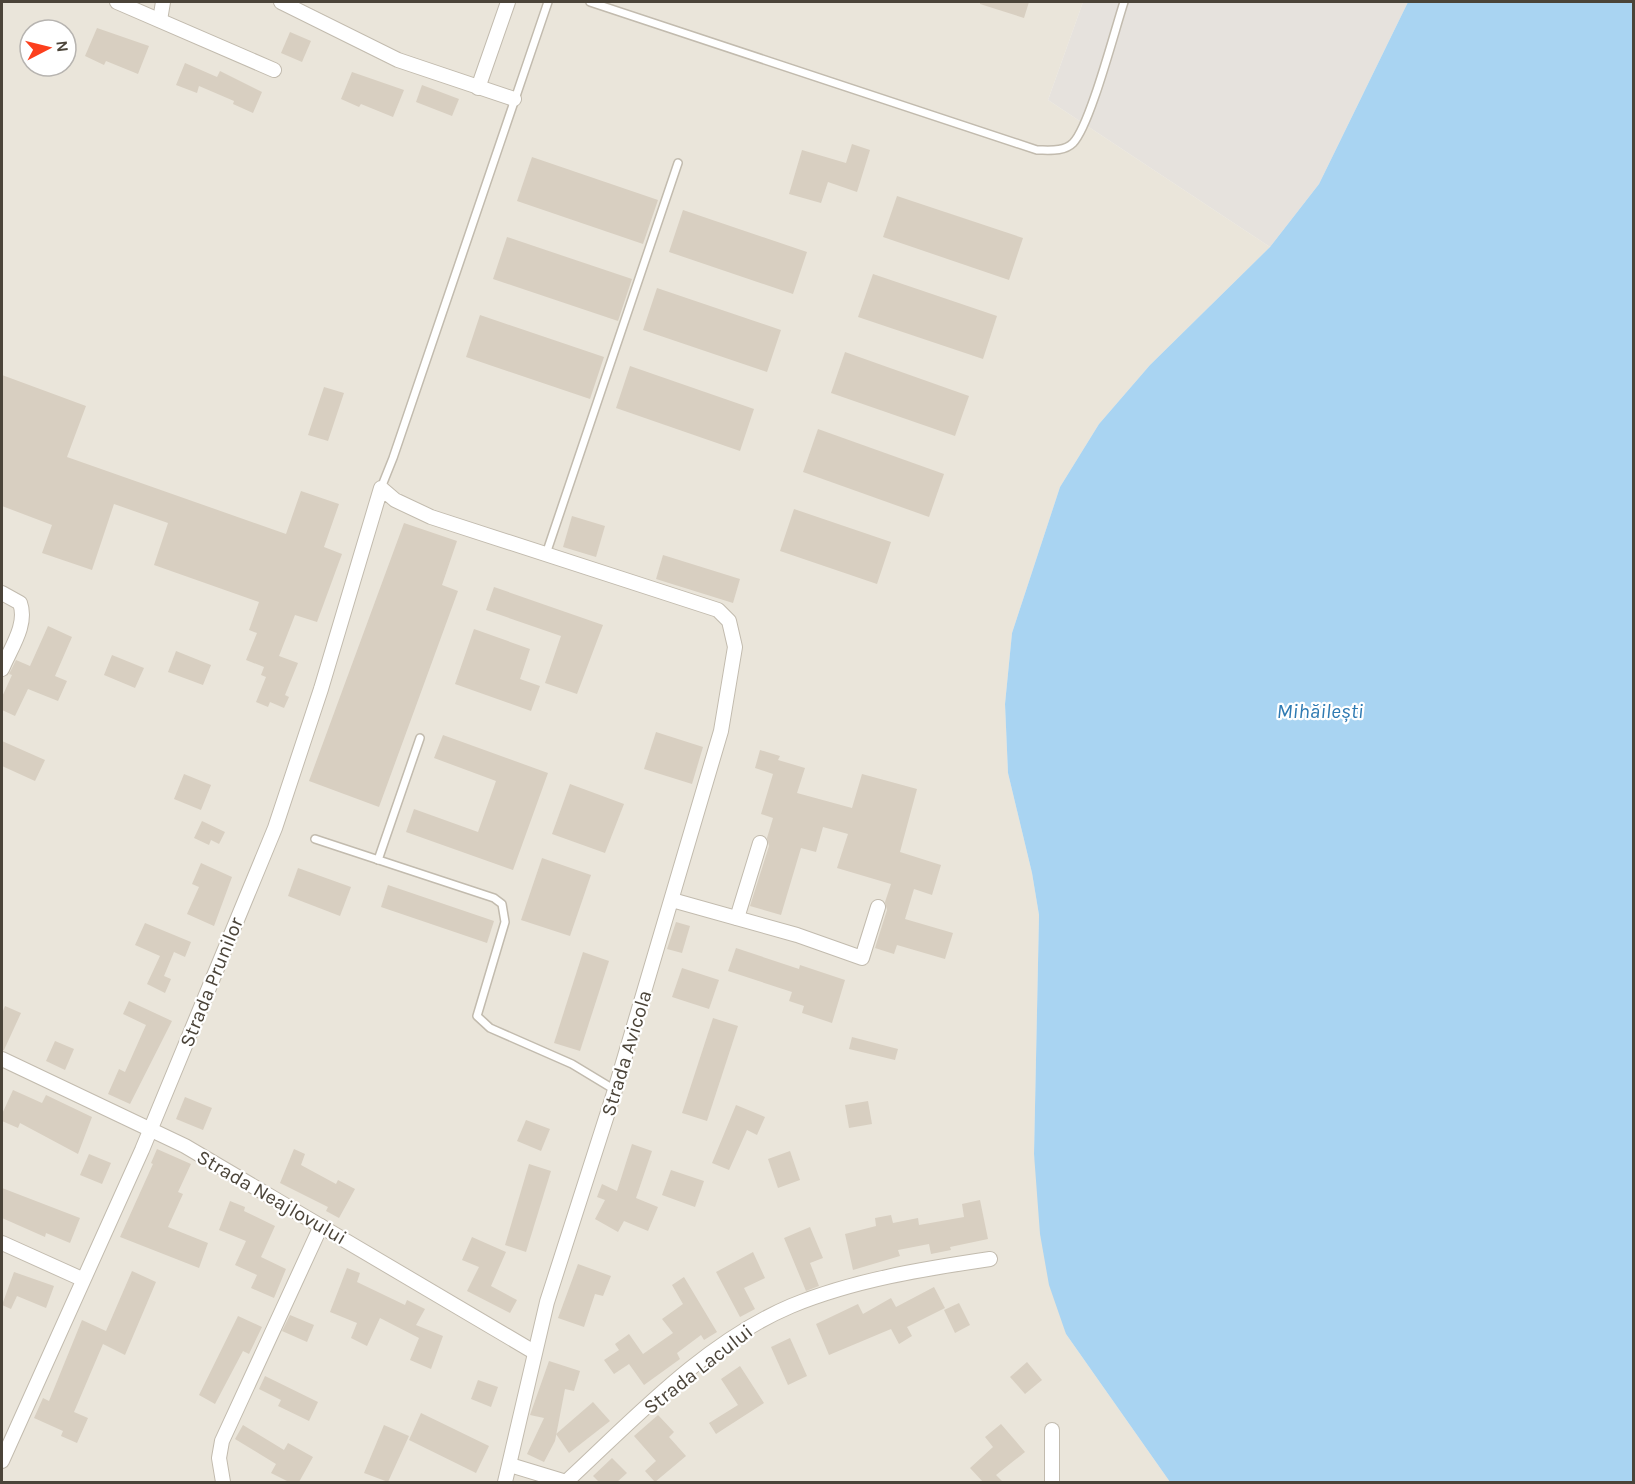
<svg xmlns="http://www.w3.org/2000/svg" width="1635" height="1484" font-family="Karla,sans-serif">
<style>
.residential{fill:#eae5da;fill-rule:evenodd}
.industrial{fill:#e6e2dd}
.water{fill:#a9d4f2}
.building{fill:#d8cfc1}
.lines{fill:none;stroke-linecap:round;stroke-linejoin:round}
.service-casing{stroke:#c2bbae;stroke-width:10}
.minor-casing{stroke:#c2bbae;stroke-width:16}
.service{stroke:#fff;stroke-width:7}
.minor{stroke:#fff;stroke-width:14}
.labels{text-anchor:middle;stroke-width:4.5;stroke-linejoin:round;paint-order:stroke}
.street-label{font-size:20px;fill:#4b4439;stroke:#fff}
.water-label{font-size:21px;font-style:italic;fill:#2e7ab2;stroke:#fff}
</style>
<rect width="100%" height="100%" fill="#f6f3ec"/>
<path class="residential" d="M2 2H1083L1048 100 1270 247 1150 365 1099 424 1060 487 1012 633 1005 704 1008 773 1032 873 1039 915 1034 1154 1066 1334 1170 1482H2ZM30 30H66V66H30Z"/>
<polygon class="industrial" points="1083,2 1408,2 1319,184 1270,247 1048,100"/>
<polygon class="water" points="1408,2 1633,2 1633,1482 1170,1482 1066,1334 1049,1285 1040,1234 1034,1154 1039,915 1032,873 1008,773 1005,704 1012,633 1060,487 1099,424 1150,365 1270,247 1319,184"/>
<g class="building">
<polygon points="980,2 1029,2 1024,18 980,4"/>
<polygon points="97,28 149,46 138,74 106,61 104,65 85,56"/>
<polygon points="290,32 311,41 302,62 281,53"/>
<polygon points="185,63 217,77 220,71 262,92 253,113 233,104 234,101 199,86 197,93 176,85"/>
<polygon points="352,72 404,90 393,117 361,104 359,107 341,99"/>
<polygon points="422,85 459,99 452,116 416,102"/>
<polygon points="852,144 870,150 857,192 828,182 821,203 789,194 802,150 846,163"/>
<polygon points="532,157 658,200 643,244 517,201"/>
<polygon points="897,196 1023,238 1009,280 883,237"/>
<polygon points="683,210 807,252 793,294 669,252"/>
<polygon points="507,237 632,279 618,321 493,279"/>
<polygon points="873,274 997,316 983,359 858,317"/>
<polygon points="657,288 781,330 767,372 643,330"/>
<polygon points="480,315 604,357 590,399 466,357"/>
<polygon points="845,352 969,396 955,436 831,393"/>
<polygon points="630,366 754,409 740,451 616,408"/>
<polygon points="2,375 86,406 67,457 286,534 301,491 339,504 324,547 342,554 317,622 295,615 279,656 298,663 285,695 289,697 284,708 270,702 268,707 256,702 266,677 261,675 264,667 246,660 257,633 249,630 259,602 154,565 168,523 114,504 92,570 42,553 52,525 2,506"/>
<polygon points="324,387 344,393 328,441 308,435"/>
<polygon points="818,429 944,474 929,517 803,472"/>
<polygon points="794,509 891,542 877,584 780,551"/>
<polygon points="572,516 605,526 596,557 563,547"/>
<polygon points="404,523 457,541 442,585 458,591 379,807 309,781"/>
<polygon points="663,555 740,579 733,603 656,579"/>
<polygon points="494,587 603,625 577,694 545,683 561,636 486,610"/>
<polygon points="48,626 72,637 55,676 67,681 58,701 28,689 15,716 2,710 2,697 12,675 9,674 16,660 30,666"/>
<polygon points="474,629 530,649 520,679 540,686 531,711 455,684"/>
<polygon points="176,651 211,665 203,685 168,672"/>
<polygon points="112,655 144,668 135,688 104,675"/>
<polygon points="656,732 703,747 692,784 644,769"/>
<polygon points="443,735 548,773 513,870 406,832 414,809 478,832 496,781 434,758"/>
<polygon points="2,741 45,760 35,781 2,766"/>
<polygon points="760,750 780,756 778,760 805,768 797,793 852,808 862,774 917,789 900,852 941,865 932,895 914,889 905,919 953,933 945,959 897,945 894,954 875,948 887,910 885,902 891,884 837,868 848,834 823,827 816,852 801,848 781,915 750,906 769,846 767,838 773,818 761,814 773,774 755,768"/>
<polygon points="184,774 211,785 201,810 174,799"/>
<polygon points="570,784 624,804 605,853 552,834"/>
<polygon points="202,821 225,832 219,844 211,840 209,845 194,838"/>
<polygon points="542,858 591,875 570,936 521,920"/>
<polygon points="201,863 232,877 214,926 187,914 199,887 192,884"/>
<polygon points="298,868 351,887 340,916 288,896"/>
<polygon points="388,885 494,921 487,943 381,907"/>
<polygon points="676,922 690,926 682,953 667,949"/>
<polygon points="145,923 191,942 185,957 174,952 164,976 171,979 165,993 147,984 160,956 135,945"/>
<polygon points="736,948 799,969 800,965 845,980 832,1023 802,1013 804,1006 789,1001 792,992 728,971"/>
<polygon points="583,952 609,961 580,1051 554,1043"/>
<polygon points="682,968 719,980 709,1009 672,997"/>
<polygon points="129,1001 172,1021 130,1104 108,1094 119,1069 125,1072 146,1025 123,1014"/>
<polygon points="5,1006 21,1013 4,1050 2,1050 2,1013"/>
<polygon points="713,1018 738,1026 707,1121 682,1113"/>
<polygon points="852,1037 898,1049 895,1060 849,1049"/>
<polygon points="55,1041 74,1049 65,1070 46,1061"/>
<polygon points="13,1090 42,1103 46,1095 92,1117 78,1154 20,1123 18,1128 2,1121 2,1114"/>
<polygon points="185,1097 212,1108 203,1130 176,1119"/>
<polygon points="868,1101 872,1124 849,1128 845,1105"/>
<polygon points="736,1105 765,1117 757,1135 747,1130 729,1170 712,1163"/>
<polygon points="526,1120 550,1129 541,1151 517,1141"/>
<polygon points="632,1144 652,1151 636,1198 658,1207 648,1231 624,1221 618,1232 595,1219 605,1200 597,1197 602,1184 617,1191"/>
<polygon points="157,1149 191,1164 178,1192 183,1194 168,1227 208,1243 199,1268 120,1237 153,1164 151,1163"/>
<polygon points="294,1149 305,1154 301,1165 336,1184 338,1180 355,1189 339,1218 326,1211 328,1207 280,1183"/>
<polygon points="790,1151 800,1180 778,1188 768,1159"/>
<polygon points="89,1154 111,1163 102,1184 80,1175"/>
<polygon points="529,1164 551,1171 526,1252 505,1245"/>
<polygon points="671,1170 704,1181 695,1207 662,1195"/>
<polygon points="2,1188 80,1218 70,1243 46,1233 45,1237 2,1218"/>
<polygon points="980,1200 988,1239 950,1247 951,1250 931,1254 929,1244 898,1250 900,1256 853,1270 845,1234 876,1226 875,1218 891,1215 893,1223 918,1218 919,1225 964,1217 962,1204"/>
<polygon points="230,1201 245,1207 244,1211 275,1226 261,1257 286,1269 274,1298 251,1288 257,1275 235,1265 246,1241 219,1230"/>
<polygon points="810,1227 823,1258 810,1263 819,1286 806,1291 784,1238"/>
<polygon points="472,1237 506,1252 491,1286 517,1300 510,1313 467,1291 479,1267 462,1260"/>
<polygon points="753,1252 765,1278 744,1288 755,1309 740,1317 716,1272"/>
<polygon points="578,1264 611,1276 603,1296 595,1294 584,1327 558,1318"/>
<polygon points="347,1268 360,1273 357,1282 405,1305 407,1300 425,1309 416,1325 443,1336 431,1369 410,1360 419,1338 380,1318 367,1346 351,1338 357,1323 330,1312"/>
<polygon points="132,1271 156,1282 125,1355 103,1344 74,1412 88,1418 77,1443 61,1436 63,1431 34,1418 43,1398 49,1401 82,1320 106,1331"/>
<polygon points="14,1272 54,1286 46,1308 17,1296 11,1309 2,1305"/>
<polygon points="684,1277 717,1332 704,1340 701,1335 677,1353 680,1359 644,1385 629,1364 614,1374 604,1360 619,1350 615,1344 629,1334 643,1354 673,1333 662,1319 683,1304 672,1285"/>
<polygon points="934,1287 945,1308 907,1327 912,1336 899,1344 891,1329 829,1355 816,1324 858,1304 863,1314 891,1298 896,1307"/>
<polygon points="959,1303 970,1325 955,1333 944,1310"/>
<polygon points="290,1315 314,1325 307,1342 282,1331"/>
<polygon points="238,1316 262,1327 249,1354 243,1351 215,1404 199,1395"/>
<polygon points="790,1338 807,1376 788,1385 771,1347"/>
<polygon points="549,1361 580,1371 574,1391 565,1389 555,1441 544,1462 527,1454 544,1418 530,1415"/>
<polygon points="1027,1362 1042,1380 1025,1394 1010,1377"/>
<polygon points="740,1366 764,1403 716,1434 709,1423 738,1405 721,1379"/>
<polygon points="265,1376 318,1402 309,1421 278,1406 281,1400 259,1389"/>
<polygon points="478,1380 498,1387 491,1407 471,1399"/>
<polygon points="593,1402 610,1421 569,1453 556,1434"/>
<polygon points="421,1413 489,1446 476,1473 409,1440"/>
<polygon points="658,1415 674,1432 669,1437 686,1456 655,1482 645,1471 656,1461 634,1436"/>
<polygon points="1001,1424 1025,1452 996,1475 1003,1482 983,1482 970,1468 993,1447 985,1437"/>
<polygon points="243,1425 284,1450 288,1443 313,1457 299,1482 289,1482 271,1473 276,1464 235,1439"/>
<polygon points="384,1425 409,1436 388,1482 364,1473"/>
<polygon points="612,1458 627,1473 617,1482 599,1482 593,1476"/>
</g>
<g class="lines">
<defs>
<g id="service">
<path d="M590 2 1037 150C1049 150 1064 152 1073 143 1090 126 1115 29 1124 2"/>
<polyline points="381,488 393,458 548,2"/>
<polyline points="546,554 678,163"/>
<polyline points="315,839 494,898 502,904 505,922 477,1016 490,1028 572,1064 615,1090"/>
<polyline points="378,860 420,738"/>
</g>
<g id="minor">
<polyline points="117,2 274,70"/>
<polyline points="281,2 398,60 514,99"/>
<polyline points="160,20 163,2"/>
<polyline points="478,88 508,2"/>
<path d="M2 593 20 603C28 625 10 649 2 669"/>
<polyline points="672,900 797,935 862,958 878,907"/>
<polyline points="737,918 760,843"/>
<polyline points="2,1059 185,1146 534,1352"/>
<polyline points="2,1243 82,1279"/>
<polyline points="1052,1430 1052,1482"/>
<polyline points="2,1461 142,1150 275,828 321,689 381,488 395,500 431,517 718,610 729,621 735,647 721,731 615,1090 547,1302 505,1482"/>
<polyline points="510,1465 566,1482"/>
<polyline points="223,1482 219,1458 222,1441 321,1226"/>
<path d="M566 1482C634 1419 704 1343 791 1306 854 1280 923 1269 990 1259"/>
</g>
</defs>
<use href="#service" class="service-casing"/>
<use href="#minor" class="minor-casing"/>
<use href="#service" class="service"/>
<use href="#minor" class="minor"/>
</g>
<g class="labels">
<g class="street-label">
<text transform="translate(211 982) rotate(-68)" y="7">Strada Prunilor</text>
<text transform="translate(626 1053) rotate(-73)" y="7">Strada Avicola</text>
<text transform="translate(272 1197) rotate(30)" y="7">Strada Neajlovului</text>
<text transform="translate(698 1369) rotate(-38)" y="7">Strada Lacului</text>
</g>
<g class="water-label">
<text x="1320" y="718">Mihăilești</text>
</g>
</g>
<rect width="1635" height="1484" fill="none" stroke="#4b4439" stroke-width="6"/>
<g transform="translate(48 48) rotate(83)"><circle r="28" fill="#ffffff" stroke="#b7b4b0" stroke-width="1.5"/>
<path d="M0-4.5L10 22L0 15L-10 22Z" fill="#fc3f1d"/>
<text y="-9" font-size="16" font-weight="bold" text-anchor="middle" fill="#4b4439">N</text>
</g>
</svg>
